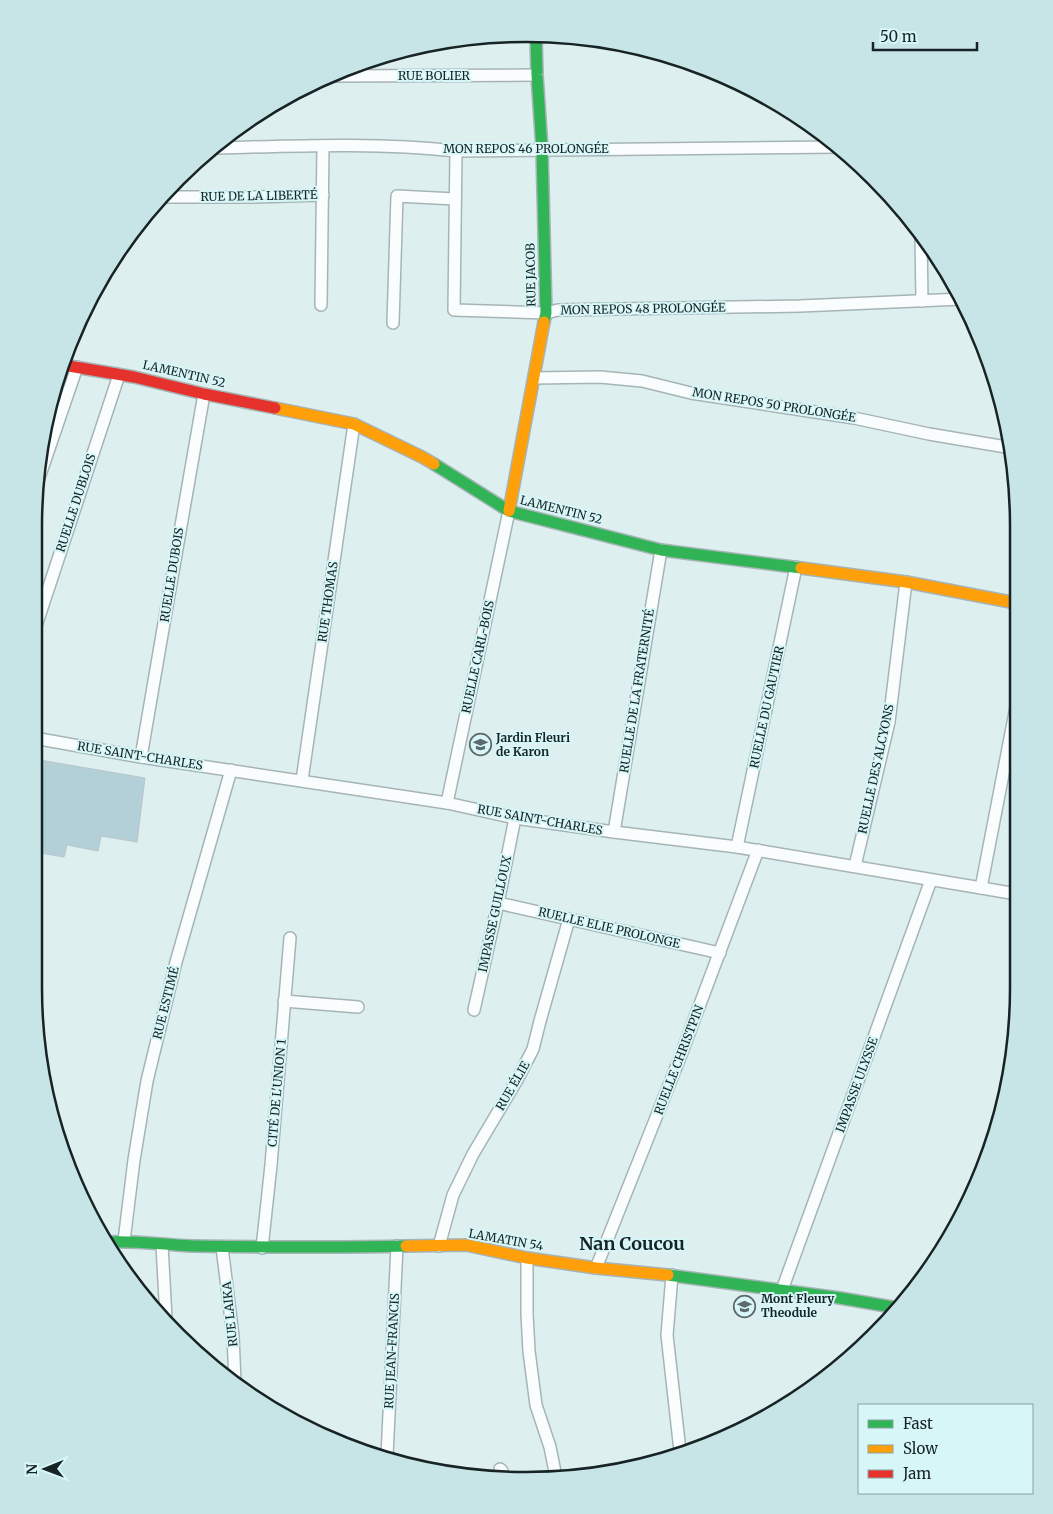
<svg xmlns="http://www.w3.org/2000/svg" width="1053" height="1514" font-family="Merriweather,serif">
<style>
.building{fill:#b3d0d9;stroke:#b8c5c8}
.lines{fill:none;stroke-linecap:round;stroke-linejoin:round}
.street-casing{stroke:#a6b4b5;stroke-width:14}
.fast-casing{stroke:#a6b4b5;stroke-width:14}
.slow-casing{stroke:#a6b4b5;stroke-width:14}
.jam-casing{stroke:#a6b4b5;stroke-width:14}
.street{stroke:#fafdfd;stroke-width:11}
.fast{stroke:#30b455;stroke-width:11}
.slow{stroke:#ff9f0a;stroke-width:11}
.jam{stroke:#e5322d;stroke-width:11}
.labels{text-anchor:middle;stroke-width:4;stroke-linejoin:round;paint-order:stroke}
.street-label{font-size:12px;fill:#172324;stroke:#d6f6f8}
.poi-label{font-size:12px;font-weight:bold;fill:#172324;stroke:#d6f6f8;text-anchor:start}
.district-label{font-size:18px;font-weight:bold;fill:#172324;stroke:#d6f6f8}
.rim{fill:none;stroke:#172324;stroke-width:2.5}
</style>
<rect width="100%" height="100%" fill="#deeff0"/>
<polygon class="building" points="34,759 145,778 137,842 101,836 98,851 67,845 64,857 34,852"/>
<g class="lines">
<defs>
<g id="street">
<polyline points="332,76 537,75"/>
<path d="M213 148C294 146 375 142 456 151L839 147"/>
<polyline points="456,151 454,310 546,313 558,310 800,306 962,299"/>
<polyline points="164,197 254,197 323,195"/>
<polyline points="921,237 922,301"/>
<polyline points="321,305 323,146"/>
<polyline points="393,323 397,196 455,199"/>
<polyline points="534,378 600,377 642,381 691,393 854,418 929,434 1012,448"/>
<polyline points="39,478 77,367"/>
<polyline points="34,632 119,375"/>
<polyline points="34,738 141,757 447,803 515,818 614,832 737,847 1017,894"/>
<path d="M141 757C162 636 182 515 204 394"/>
<polyline points="302,780 354,424"/>
<polyline points="447,803 509,511"/>
<polyline points="614,832 661,550"/>
<polyline points="737,847 796,567"/>
<polyline points="855,866 889,722 906,582"/>
<polyline points="981,888 1016,707"/>
<polyline points="498,903 720,953"/>
<polyline points="284,1001 358,1007"/>
<polyline points="474,1010 498,903 515,818"/>
<polyline points="124,1241 134,1160 147,1081 176,962 231,770"/>
<polyline points="162,1245 166,1318"/>
<polyline points="439,1246 453,1195 473,1154 517,1080 533,1049 540,1021 569,919"/>
<polyline points="222,1247 233,1336 235,1382"/>
<polyline points="262,1248 271,1165 290,938"/>
<polyline points="527,1258 527,1314 529,1351 536,1405 550,1447 556,1477"/>
<polyline points="596,1268 679,1060 758,850"/>
<polyline points="672,1275 667,1335 680,1451"/>
<polyline points="782,1290 931,880"/>
<polyline points="387,1456 397,1246"/>
<polyline points="500,1469 502,1471 502,1479"/>
</g>
<g id="fast">
<polyline points="536,36 537,75 542,149 546,313 544,322"/>
<polyline points="434,464 509,511 661,550 801,568"/>
<path d="M106 1242C135 1240 164 1245 193 1246 264 1247 335 1248 406 1246"/>
<polyline points="668,1275 840,1298 898,1308"/>
</g>
<g id="slow">
<polyline points="275,408 354,424 422,457 434,464"/>
<polyline points="509,511 544,322"/>
<polyline points="801,568 906,582 1016,603"/>
<polyline points="406,1246 466,1245 527,1258 596,1268 668,1275"/>
</g>
<polyline id="jam" points="63,365 134,377 204,394 275,408"/>
</defs>
<use href="#street" class="street-casing"/>
<use href="#fast" class="fast-casing"/>
<use href="#slow" class="slow-casing"/>
<use href="#jam" class="jam-casing"/>
<use href="#street" class="street"/>
<use href="#fast" class="fast"/>
<use href="#slow" class="slow"/>
<use href="#jam" class="jam"/>
</g>
<defs>
<symbol id="school-ring" viewBox="-11 -11 22 22"><circle r="9.5" fill="#d6f6f8" stroke="#5d6a6b" stroke-width="1.5"/><path d="M0-5L7-2L0 1L-7-2ZM-4 1L0 2.5L4 1V4Q0 6-4 4Z" fill="#5d6a6b"/></symbol>
</defs>
<g fill-rule="evenodd">
<use href="#school-ring" x="468" y="732" width="25" height="25"/>
<use href="#school-ring" x="732" y="1294" width="25" height="25"/>
</g>
<g class="labels">
<g class="street-label">
<text x="434" y="80">RUE BOLIER</text>
<text x="526" y="153">MON REPOS 46 PROLONGÉE</text>
<text transform="translate(259 196) rotate(-1)" y="4">RUE DE LA LIBERTÉ</text>
<text transform="translate(531 275) rotate(-91)" y="4">RUE JACOB</text>
<text transform="translate(643 309) rotate(-1)" y="4">MON REPOS 48 PROLONGÉE</text>
<text transform="translate(184 374) rotate(13)" y="4">LAMENTIN 52</text>
<text transform="translate(774 405) rotate(9)" y="4">MON REPOS 50 PROLONGÉE</text>
<text transform="translate(76 503) rotate(-72)" y="4">RUELLE DUBLOIS</text>
<text transform="translate(561 510) rotate(14)" y="4">LAMENTIN 52</text>
<text transform="translate(172 575) rotate(-81)" y="4">RUELLE DUBOIS</text>
<text transform="translate(328 602) rotate(-82)" y="4">RUE THOMAS</text>
<text transform="translate(478 657) rotate(-78)" y="4">RUELLE CARL-BOIS</text>
<text transform="translate(637 691) rotate(-81)" y="4">RUELLE DE LA FRATERNITÉ</text>
<text transform="translate(767 707) rotate(-78)" y="4">RUELLE DU GAUTIER</text>
<text transform="translate(140 756) rotate(9)" y="4">RUE SAINT-CHARLES</text>
<text transform="translate(876 769) rotate(-78)" y="4">RUELLE DES ALCYONS</text>
<text transform="translate(540 820) rotate(10)" y="4">RUE SAINT-CHARLES</text>
<text transform="translate(495 914) rotate(-78)" y="4">IMPASSE GUILLOUX</text>
<text transform="translate(609 928) rotate(13)" y="4">RUELLE ELIE PROLONGE</text>
<text transform="translate(166 1003) rotate(-76)" y="4">RUE ESTIMÉ</text>
<text transform="translate(679 1060) rotate(-69)" y="4">RUELLE CHRISTPIN</text>
<text transform="translate(857 1085) rotate(-70)" y="4">IMPASSE ULYSSE</text>
<text transform="translate(513 1086) rotate(-60)" y="4">RUE ÉLIE</text>
<text transform="translate(277 1093) rotate(-85)" y="4">CITÉ DE L'UNION 1</text>
<text transform="translate(506 1240) rotate(10)" y="4">LAMATIN 54</text>
<text transform="translate(230 1314) rotate(-96)" y="4">RUE LAIKA</text>
<text transform="translate(392 1351) rotate(-87)" y="4">RUE JEAN-FRANCIS</text>
</g>
<g class="poi-label">
<text x="496" y="742">Jardin Fleuri<tspan x="496" dy="14">de Karon</tspan></text>
<text x="761" y="1303">Mont Fleury<tspan x="761" dy="14">Theodule</tspan></text>
</g>
<g class="district-label">
<text x="632" y="1250">Nan Coucou</text>
</g>
</g>
<path d="M0 0H1053V1514H0ZM526 42H526A484 484 0 0 1 1010 526V988A484 484 0 0 1 526 1472H526A484 484 0 0 1 42 988V526A484 484 0 0 1 526 42Z" fill="#c7e5e7" fill-rule="evenodd"/>
<path class="rim" d="M526 42H526A484 484 0 0 1 1010 526V988A484 484 0 0 1 526 1472H526A484 484 0 0 1 42 988V526A484 484 0 0 1 526 42Z"/>
<rect x="858" y="1404" width="175" height="90" fill="#d6f6f8" stroke="#8aa2a3"/>
<rect x="868" y="1420" width="25" height="8" fill="#30b455" stroke="#8aa2a3"/>
<text x="903" y="1429" font-size="15" fill="#172324">Fast</text>
<rect x="868" y="1445" width="25" height="8" fill="#ff9f0a" stroke="#8aa2a3"/>
<text x="903" y="1454" font-size="15" fill="#172324">Slow</text>
<rect x="868" y="1470" width="25" height="8" fill="#e5322d" stroke="#8aa2a3"/>
<text x="903" y="1479" font-size="15" fill="#172324">Jam</text>
<g transform="translate(45 1469) rotate(269)" stroke="#d6f6f8" stroke-width="4" paint-order="stroke">
<path d="M0-4L9 19L0 12L-9 19Z" fill="#172324"/>
<text y="-8" font-size="14" font-weight="bold" text-anchor="middle" fill="#172324">N</text>
</g>
<path d="M873 42v8h104v-8" fill="none" stroke="#172324" stroke-width="2.5"/>
<text x="880" y="42" font-size="15" fill="#172324" stroke="#d6f6f8" stroke-width="4" paint-order="stroke">50 m</text>
</svg>
